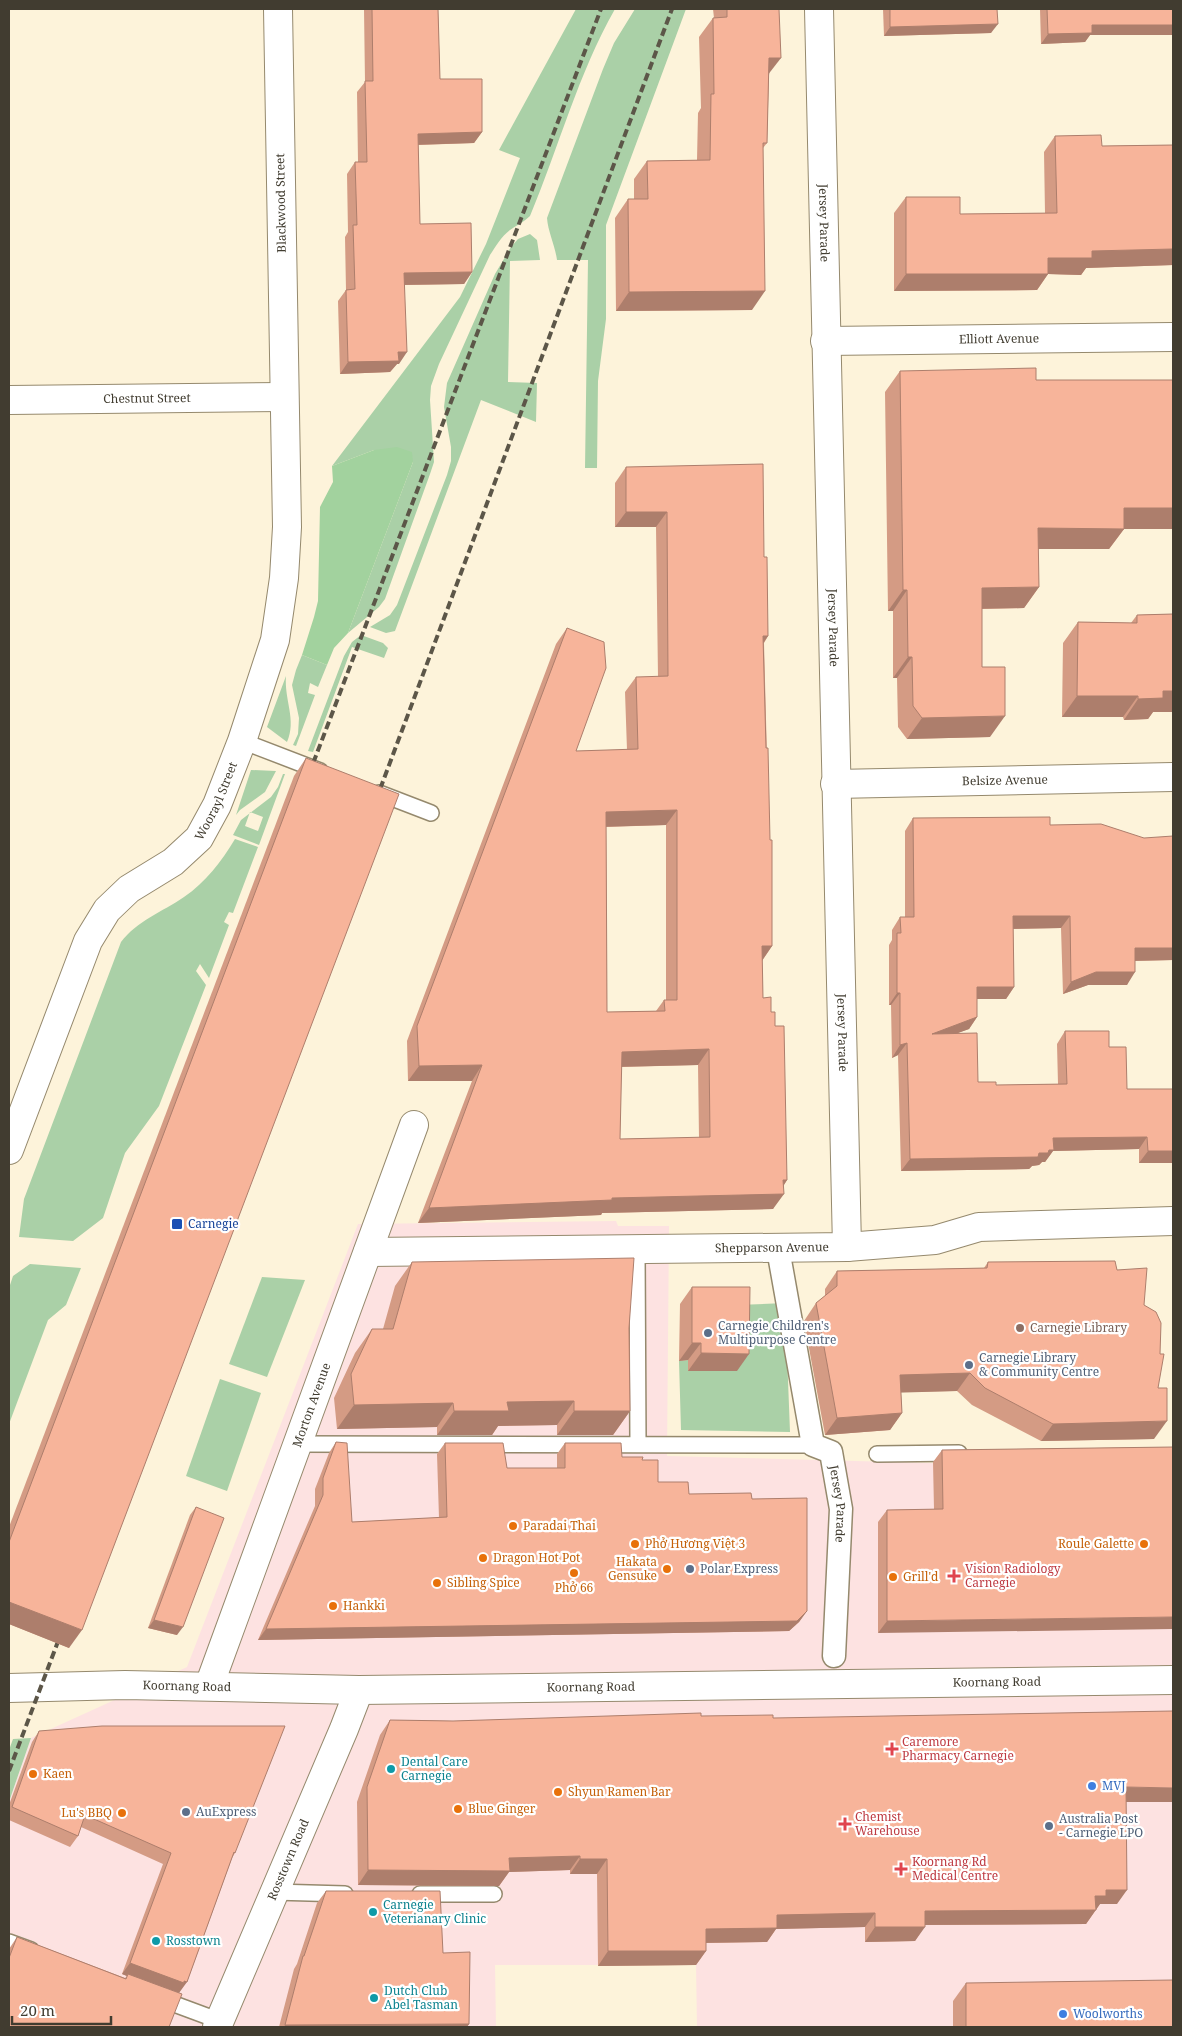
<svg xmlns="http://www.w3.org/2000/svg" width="1182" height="2036" font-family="'Noto Serif',serif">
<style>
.commercial{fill:#fde2e1}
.green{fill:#aad0a7;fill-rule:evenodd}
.forest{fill:#a2d29e}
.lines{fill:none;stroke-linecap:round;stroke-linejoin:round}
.service-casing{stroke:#95896d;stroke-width:18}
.pedestrian-casing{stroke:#95896d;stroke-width:25}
.minor-casing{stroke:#95896d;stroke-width:30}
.tertiary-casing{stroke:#95896d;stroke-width:30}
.service{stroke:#fff;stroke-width:15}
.pedestrian{stroke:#fff;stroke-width:22}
.minor{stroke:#fff;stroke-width:28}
.tertiary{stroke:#fff;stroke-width:28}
.rail{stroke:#5c5648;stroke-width:4;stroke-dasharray:8 4;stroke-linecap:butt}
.wall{fill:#d49b84;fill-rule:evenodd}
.shaded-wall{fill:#ad7e6c}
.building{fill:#f7b49a;stroke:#ad7e6c;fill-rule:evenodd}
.transit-dot{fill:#1a4fb4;stroke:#fff;stroke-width:2}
.education-dot{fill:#8d6e63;stroke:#fff;stroke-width:2}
.service-dot{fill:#5c6f8a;stroke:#fff;stroke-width:2}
.food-dot{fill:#e8710a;stroke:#fff;stroke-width:2}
.health-dot{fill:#e0444e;stroke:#fff;stroke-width:2}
.culture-dot{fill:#0f9aa8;stroke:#fff;stroke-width:2}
.shop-dot{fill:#3f7fe0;stroke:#fff;stroke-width:2}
.labels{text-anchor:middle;stroke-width:4.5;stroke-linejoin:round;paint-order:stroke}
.street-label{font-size:12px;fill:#413c30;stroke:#fff}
.transit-label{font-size:12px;fill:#164399;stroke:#fff;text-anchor:start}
.service-label{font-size:12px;fill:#4e5e75;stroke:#fff;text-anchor:start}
.education-label{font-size:12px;fill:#785e54;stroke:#fff;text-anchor:start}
.food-label{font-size:12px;fill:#c56008;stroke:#fff;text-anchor:start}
.health-label{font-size:12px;fill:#be3a42;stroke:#fff;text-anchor:start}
.culture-label{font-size:12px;fill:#0d838f;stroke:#fff;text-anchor:start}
.shop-label{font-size:12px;fill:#366cbe;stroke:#fff;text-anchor:start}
</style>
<rect width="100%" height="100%" fill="#fdf3da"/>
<polygon class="commercial" points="616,1221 618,1226 669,1226 667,1456 1004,1465 1173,1460 1173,2027 697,2027 696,1965 495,1965 496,2027 9,2027 9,1802 31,1738 187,1667 358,1224"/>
<g class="green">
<path d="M576 9H615C578 74 559 147 530 216 524 222 517 225 510 230 501 237 496 246 490 255L439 364 431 386 430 400 434 462 430 474 385 599 379 607 348 633 413 462 374 450 332 466 460 297 486 244 520 158 499 150Z"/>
<path d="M635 9H686L606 225V319L598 381 597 468H585L588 260H557C555 245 548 232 547 218L603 69 614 43Z"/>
<polygon points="530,234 537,240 540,260 510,261 508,382 537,383 536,422 481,400 395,631 386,633 370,627 390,615 397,605 447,475 451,461 451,447 444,407 447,383 495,274 511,247 518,239"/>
<polygon points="361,635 383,643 388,648 384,658 352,647 313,752 308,751 344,656 352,642"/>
<polygon points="302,655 327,665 318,687 310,683 308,693 315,695 296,746 293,745 298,734 299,718 292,685 296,670"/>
<path d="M286 676C284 700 297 720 287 742L267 727Z"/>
<polygon points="251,770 276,771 265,792 240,810 236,815"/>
<path d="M283 774H285L259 845 233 835 241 820 271 797 278 787ZM250 812 263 817 258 831 245 826Z"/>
<path d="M235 839 258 847 233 913 229 912 224 922 229 925 209 978 200 964 196 971 206 985 159 1106 125 1153 103 1218 73 1241 19 1237 24 1199 121 942C137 921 162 912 184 897 206 882 221 862 235 839Z"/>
<polygon points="30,1264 81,1268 66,1305 48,1320 9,1424 9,1288 13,1276"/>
<polygon points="262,1277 305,1280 267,1377 229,1364"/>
<polygon points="785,1303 790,1432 681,1430 679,1361 688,1360 688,1371 737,1305"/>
<polygon points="220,1379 261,1393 227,1491 186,1476"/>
<polygon points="31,1738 12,1793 9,1802 9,1750 13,1739"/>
</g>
<polygon class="forest" points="397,447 412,452 413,462 348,633 334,648 327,665 302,655 314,617 318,601 320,507 333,482 332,466 374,450"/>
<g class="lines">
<defs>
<g id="service">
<polyline points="242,741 320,771"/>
<polyline points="379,793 431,813"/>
<polyline points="637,1250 638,1443"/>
<polyline points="299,1444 813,1445"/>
<polyline points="877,1454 959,1453"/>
<polyline points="274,1892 345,1894"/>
<polyline points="420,1894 494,1894"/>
<polyline points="9,1942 31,1950"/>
<polyline points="158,1998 220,2021"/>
</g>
<g id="pedestrian">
<path id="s1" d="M778 1249 813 1445 831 1452 841 1509 834 1656"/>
</g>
<g id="minor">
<path id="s2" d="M819 9 847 1247"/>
<path id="s3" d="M825 341 1173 337"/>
<path id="s4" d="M9 400 284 397"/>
<path id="s5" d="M835 784 1173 777"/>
<path id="s6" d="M9 1150 88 941 107 910 129 889 173 862 199 838 217 805 242 741 275 640 284 578 287 527 278 9"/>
<path id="s7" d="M368 1252 847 1247 935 1240 979 1227 1173 1221"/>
<path id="s8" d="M209 1686 414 1125"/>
<path id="s9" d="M217 2027 344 1729 359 1690"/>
</g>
<g id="tertiary">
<path id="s10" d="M9 1688 125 1685 359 1690 1173 1680"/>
</g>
</defs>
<use href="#service" class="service-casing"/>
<use href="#pedestrian" class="pedestrian-casing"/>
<use href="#minor" class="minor-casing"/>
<use href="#tertiary" class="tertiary-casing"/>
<use href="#service" class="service"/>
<use href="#pedestrian" class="pedestrian"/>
<use href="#minor" class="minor"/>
<use href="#tertiary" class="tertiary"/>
<g class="rail">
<polyline points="309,774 601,9"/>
<polyline points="376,800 672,9"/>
<polyline points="9,1771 62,1631"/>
</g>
</g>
<g class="wall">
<polygon points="364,9 438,9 440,79 482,132 474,143 418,145 420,224 472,272 464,284 405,285 399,364 397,364 390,372 340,374 338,301 346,290 345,237 348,232 347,174 355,162 358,162 357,92 365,82"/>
<polygon points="713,9 779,9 769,75 767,143 763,148 752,310 616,311 615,218 628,199 634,199 634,179 647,161 697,160 698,113 701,108 699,37 713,18 714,18"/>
<polygon points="883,9 997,9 991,33 884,36"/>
<polygon points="1040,9 1173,9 1090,35 1085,42 1041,44"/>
<polygon points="1055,136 1102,146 1173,145 1173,265 1086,268 1081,275 1048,274 1037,290 894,291 894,213 906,197 960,214 1045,213 1044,152"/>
<polygon points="900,371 1036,380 1173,380 1173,529 1124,529 1109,549 1038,549 1039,587 1024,608 982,609 982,667 990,737 907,739 898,727 897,678 893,678 893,611 888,611 885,392"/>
<path d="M626 467 764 557 768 636 764 643 772 946 762 961 763 998 771 1012 775 1026 787 1180 784 1185 773 1209 602 1213 601 1215 418 1223 472 1081H408L407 1041 556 644 567 628 576 751 627 750 625 692 636 677H658L656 527H615V483ZM666 825V1000H664L656 1011 607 1012 606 827ZM698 1065 699 1138 620 1139 621 1067Z"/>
<polygon points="1173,614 1173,712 1153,712 1148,719 1124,720 1123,717 1062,717 1063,643 1078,622 1131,623 1137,615"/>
<polygon points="306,758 69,1648 9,1624 9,1527 294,776"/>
<polygon points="913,818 1050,825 1173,960 1135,961 1127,985 1088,985 1063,994 1061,928 1013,929 1014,987 1006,999 977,999 977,1017 969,1029 957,1033 978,1082 996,1085 1058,1084 1057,1044 1065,1031 1109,1047 1127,1089 1173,1089 1173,1163 1139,1163 1139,1149 1053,1151 1045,1162 1042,1162 1039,1165 1032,1166 1029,1169 901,1171 898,1055 892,1058 891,1005 889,1005 889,945 892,940 892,930 900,917 905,917 905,831"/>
<polygon points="412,1262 629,1328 630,1411 613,1435 557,1435 557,1425 498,1426 492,1435 437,1435 437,1427 337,1429 334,1398 355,1353 372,1329 383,1329 395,1286"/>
<polygon points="988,1262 1117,1270 1144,1305 1158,1388 1154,1439 1041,1441 972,1405 957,1391 901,1392 902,1413 890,1430 825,1435 804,1321 816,1303 825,1296 825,1289 837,1271 984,1268"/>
<polygon points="692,1287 737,1371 688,1371 688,1360 679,1361 680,1304"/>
<polygon points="336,1442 352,1522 439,1518 437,1454 445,1443 507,1468 557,1468 557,1454 565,1443 622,1457 642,1460 658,1482 689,1494 752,1499 807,1611 799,1622 789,1631 258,1640 315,1506 315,1489 329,1453"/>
<polygon points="1173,1447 878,1633 878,1522 887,1510 934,1509 933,1462 942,1450"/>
<polygon points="196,1507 177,1635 148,1628 190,1515"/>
<polygon points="701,1716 773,1718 1126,1802 1117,1904 1100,1904 1086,1924 925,1925 915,1941 865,1942 865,1927 776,1929 767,1942 706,1943 706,1951 696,1965 598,1966 597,1874 570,1874 570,1870 509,1872 499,1886 358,1885 357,1802 380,1735 390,1720 453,1721"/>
<polygon points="39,1731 235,1853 232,1858 187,1982 9,2027 9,1949 17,1937 125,1978 127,1976 122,1974 163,1864 81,1827 78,1836 70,1847 9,1820 9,1805 32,1742"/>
<polygon points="326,1891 443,1953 469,2024 467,2027 279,2027 294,1969 297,1964 317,1903"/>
<polygon points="966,1983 1173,2027 953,2027 953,2001"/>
</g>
<g class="shaded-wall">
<polygon points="998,24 991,33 884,36 890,27"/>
<polygon points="1092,25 1173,25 1173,35 1090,35 1085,42 1041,44 1048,34"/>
<polygon points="769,58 781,58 767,76"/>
<polygon points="482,132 474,143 410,145 418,134"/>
<polygon points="1173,249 1173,265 1086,268 1081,275 1048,274 1037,290 894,291 906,274 1048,258 1092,251"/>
<polygon points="472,272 464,284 396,285 404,273"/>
<polygon points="765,291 752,310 616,311 629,292"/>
<polygon points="398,352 407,352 399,364 397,364 390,372 340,374 348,362"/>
<polygon points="1124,508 1173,508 1173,529 1124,529 1109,549 1023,549 1038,528"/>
<polygon points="626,512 667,512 656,527 615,527"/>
<polygon points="1039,587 1024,608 967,609 982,588"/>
<polygon points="903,590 907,590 893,611 888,611"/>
<polygon points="763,636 768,636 758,651"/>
<polygon points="908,657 912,657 897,678 893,678"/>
<polygon points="1163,691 1173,691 1173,712 1153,712 1148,719 1124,720 1138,699"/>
<polygon points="1077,696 1138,696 1123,717 1062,717"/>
<polygon points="1005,716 990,737 907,739 922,718"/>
<polygon points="677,810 666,825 595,827 606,812"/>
<polygon points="1013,916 1070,916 1061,928 1005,929"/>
<polygon points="762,946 772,946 761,962"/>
<polygon points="1135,948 1173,948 1173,960 1126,961"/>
<polygon points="1096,972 1135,972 1127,985 1088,985 1063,994 1071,982"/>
<polygon points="977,987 1014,987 1006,999 968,999"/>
<polygon points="897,993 900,993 891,1005 889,1005"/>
<polygon points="977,1017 969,1029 923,1046 932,1034"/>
<polygon points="907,1043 898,1055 892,1058 900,1045"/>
<polygon points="709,1049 698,1065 611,1067 622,1052"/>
<polygon points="482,1065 472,1081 408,1081 419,1066"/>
<polygon points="1147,1137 1139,1149 1053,1151 1045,1162 1042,1162 1039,1165 1032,1166 1029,1169 901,1171 910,1159 1039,1153 1053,1138"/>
<polygon points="1148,1151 1173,1151 1173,1163 1139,1163"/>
<polygon points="783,1180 787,1180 778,1194 784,1194 773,1209 602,1213 601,1215 418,1223 429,1208 612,1198"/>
<polygon points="692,1343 701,1343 688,1360 679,1361"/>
<polygon points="701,1353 749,1354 737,1371 688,1371"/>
<polygon points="970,1373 957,1391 887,1393 900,1375"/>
<polygon points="574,1401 557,1425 498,1426 492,1435 437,1435 454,1411 507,1402"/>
<polygon points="453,1403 437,1427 337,1429 354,1405"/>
<polygon points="574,1411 630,1411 613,1435 557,1435"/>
<polygon points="902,1413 890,1430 825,1435 837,1418"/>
<polygon points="1167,1421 1154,1439 1041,1441 1053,1424"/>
<polygon points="9,1602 82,1630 69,1648 9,1624"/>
<polygon points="807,1611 799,1622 789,1631 258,1640 266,1629"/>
<polygon points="1173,1617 1173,1629 878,1633 887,1621"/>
<polygon points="154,1620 183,1627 177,1635 148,1628"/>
<polygon points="1126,1787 1173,1788 1173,1802 1116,1802"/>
<polygon points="580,1856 570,1870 509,1872 499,1886 358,1885 368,1870 509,1858"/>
<polygon points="580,1859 607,1859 597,1874 570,1874"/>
<polygon points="1106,1890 1127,1890 1117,1904 1100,1904 1086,1924 915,1925 925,1911 1095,1896"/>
<polygon points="875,1913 865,1927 776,1929 767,1942 695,1943 706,1929 777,1915"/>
<polygon points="875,1927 925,1927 915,1941 865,1942"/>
<polygon points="608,1951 706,1951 696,1965 598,1966"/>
<polygon points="130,1963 187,1982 179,1993 128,1974 127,1976 122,1974"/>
<polygon points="469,2024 467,2027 284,2027 285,2025"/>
</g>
<g class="building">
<polygon points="372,9 438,9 440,79 482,79 482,132 418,134 420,224 471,223 472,272 404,273 407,352 398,352 399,361 348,362 346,290 355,289 353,225 357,225 355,162 367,162 365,81 373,81"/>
<polygon points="727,9 779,9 781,58 769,58 767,143 763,143 765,291 629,292 628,199 648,199 647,161 710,160 711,94 714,94 713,18 727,17"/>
<polygon points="890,9 997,9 998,24 890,27"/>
<polygon points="1047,9 1173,9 1173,25 1092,25 1092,33 1048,34"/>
<polygon points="1101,135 1102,146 1173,145 1173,249 1092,251 1092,258 1048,258 1048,274 906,274 906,197 960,197 960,214 1057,213 1055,136"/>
<polygon points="1036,368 1036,380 1173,380 1173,508 1124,508 1124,529 1038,528 1039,587 982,588 982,667 1005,667 1005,716 922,718 913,706 912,657 908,657 907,590 903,590 900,371"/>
<path d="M763 464 764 557H767L768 636H763L766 748H768L770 840H772V946H762L763 998 771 997V1012H775V1026H784L787 1180H783L784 1194 612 1198V1200L429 1208 482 1065 419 1066 417 1026 567 628 604 642 606 668 576 751 638 749 636 677 668 676 667 512H626V467ZM677 810V1000H664L665 1011 607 1012 606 812ZM709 1049 710 1137 620 1139 622 1052Z"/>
<polygon points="1173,614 1173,691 1163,691 1163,698 1138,699 1138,696 1077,696 1078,622 1137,623 1137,615"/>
<polygon points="306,758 399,794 82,1630 9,1602 9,1542"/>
<polygon points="1050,817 1050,825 1101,824 1144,838 1173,836 1173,948 1135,948 1135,972 1096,972 1071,982 1070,916 1013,916 1014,987 977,987 977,1017 932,1034 977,1033 978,1082 996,1082 996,1085 1067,1084 1065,1031 1109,1031 1109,1047 1126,1047 1127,1089 1173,1089 1173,1151 1148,1151 1147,1137 1053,1138 1054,1150 1049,1150 1048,1153 1039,1153 1038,1157 910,1159 907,1043 900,1045 900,993 897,993 897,933 901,933 900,917 914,917 913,818"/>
<polygon points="634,1258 629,1328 630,1411 574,1411 574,1401 507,1402 509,1411 454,1411 453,1403 354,1405 351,1374 372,1329 393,1329 412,1262"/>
<polygon points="1115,1261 1117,1270 1147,1268 1144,1305 1156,1312 1161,1323 1160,1354 1164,1354 1158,1388 1167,1388 1167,1421 1053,1424 985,1388 970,1373 900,1375 902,1413 837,1418 816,1303 837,1286 837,1271 987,1268 988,1262"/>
<polygon points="692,1287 750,1287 749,1354 701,1353 701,1343 692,1343"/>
<polygon points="336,1442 347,1443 352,1522 447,1517 445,1443 503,1443 507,1468 565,1468 565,1443 621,1443 622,1457 643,1457 642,1460 658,1460 658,1482 688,1482 689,1494 751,1493 752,1499 807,1498 807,1611 797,1621 266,1629 323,1495 323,1478"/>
<polygon points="1173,1447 1173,1617 887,1621 887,1510 943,1509 942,1450"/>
<polygon points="196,1507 224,1518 183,1627 154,1620"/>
<polygon points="1173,1711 1173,1788 1126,1787 1127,1890 1106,1890 1106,1896 1095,1896 1096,1910 925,1911 925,1927 875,1927 875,1913 777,1915 777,1928 706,1929 706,1951 608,1951 607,1859 580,1859 580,1856 509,1858 510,1871 368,1870 367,1787 390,1720 453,1721 701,1713 701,1716 773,1715 773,1718"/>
<polygon points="102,1726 285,1726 235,1853 234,1852 187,1982 184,1981 184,1983 130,1963 171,1853 85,1815 78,1836 12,1807 39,1731"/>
<polygon points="326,1891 440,1891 443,1953 470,1952 469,2024 285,2025 303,1956 304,1956"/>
<polygon points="17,1937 126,1979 128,1974 182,1994 169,2027 9,2027 9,1958"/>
<polygon points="1173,1980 1173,2027 966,2027 966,1983"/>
</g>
<rect class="transit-dot" x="171" y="1218" width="12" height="12" rx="2.5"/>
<circle class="education-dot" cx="1020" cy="1328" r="5"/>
<g class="service-dot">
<circle cx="708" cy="1333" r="5"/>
<circle cx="969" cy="1365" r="5"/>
<circle cx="690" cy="1569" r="5"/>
<circle cx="186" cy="1812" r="5"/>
<circle cx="1049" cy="1826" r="5"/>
</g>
<g class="food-dot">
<circle cx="513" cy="1526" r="5"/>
<circle cx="635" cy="1544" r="5"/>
<circle cx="1144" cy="1544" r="5"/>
<circle cx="483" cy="1558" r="5"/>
<circle cx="667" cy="1569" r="5"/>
<circle cx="574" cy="1573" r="5"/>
<circle cx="893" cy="1577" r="5"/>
<circle cx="437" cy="1583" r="5"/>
<circle cx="333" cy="1606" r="5"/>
<circle cx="33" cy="1774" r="5"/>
<circle cx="558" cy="1792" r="5"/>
<circle cx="458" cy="1809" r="5"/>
<circle cx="122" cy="1813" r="5"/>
</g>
<g class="health-dot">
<path d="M951.5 1568.5h5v5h5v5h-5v5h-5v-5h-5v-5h5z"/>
<path d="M889.5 1741.5h5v5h5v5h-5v5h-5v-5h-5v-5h5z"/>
<path d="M842.5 1816.5h5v5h5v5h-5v5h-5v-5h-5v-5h5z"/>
<path d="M898.5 1861.5h5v5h5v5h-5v5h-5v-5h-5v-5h5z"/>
</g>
<g class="culture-dot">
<circle cx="391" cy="1769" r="5"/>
<circle cx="373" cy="1912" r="5"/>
<circle cx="156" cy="1941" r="5"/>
<circle cx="374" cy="1998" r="5"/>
</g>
<g class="shop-dot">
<circle cx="1092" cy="1786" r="5"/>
<circle cx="1063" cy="2014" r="5"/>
</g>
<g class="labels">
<g class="street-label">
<text transform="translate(281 203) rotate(-91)" y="4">Blackwood Street</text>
<text dy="4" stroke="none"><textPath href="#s2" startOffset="214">Jersey Parade</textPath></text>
<text dy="4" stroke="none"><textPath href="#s3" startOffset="174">Elliott Avenue</textPath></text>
<text dy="4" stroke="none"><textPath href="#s4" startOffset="138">Chestnut Street</textPath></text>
<text dy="4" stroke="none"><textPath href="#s2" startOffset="619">Jersey Parade</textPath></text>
<text dy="4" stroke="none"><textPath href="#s5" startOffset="170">Belsize Avenue</textPath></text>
<text dy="4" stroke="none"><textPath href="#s6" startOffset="418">Woorayl Street</textPath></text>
<text dy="4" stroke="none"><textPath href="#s2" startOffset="1024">Jersey Parade</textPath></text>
<text dy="4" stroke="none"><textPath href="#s7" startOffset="404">Shepparson Avenue</textPath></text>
<text dy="4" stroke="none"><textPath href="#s8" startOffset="299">Morton Avenue</textPath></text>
<text dy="4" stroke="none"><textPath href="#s1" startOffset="271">Jersey Parade</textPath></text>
<text dy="4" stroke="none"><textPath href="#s10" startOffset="988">Koornang Road</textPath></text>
<text dy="4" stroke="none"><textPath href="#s10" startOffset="178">Koornang Road</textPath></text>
<text dy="4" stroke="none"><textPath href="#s10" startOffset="582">Koornang Road</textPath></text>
<text dy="4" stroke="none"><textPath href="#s9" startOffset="182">Rosstown Road</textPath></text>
</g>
<g class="transit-label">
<text x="188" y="1228">Carnegie</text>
</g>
<g class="service-label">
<text x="718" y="1330">Carnegie Children's<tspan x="718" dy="14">Multipurpose Centre</tspan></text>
<text x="979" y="1362">Carnegie Library<tspan x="979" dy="14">&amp; Community Centre</tspan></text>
<text x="700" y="1573">Polar Express</text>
<text x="196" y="1816">AuExpress</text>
<text x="1059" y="1823">Australia Post<tspan x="1059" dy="14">- Carnegie LPO</tspan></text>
</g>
<g class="education-label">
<text x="1030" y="1332">Carnegie Library</text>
</g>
<g class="food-label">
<text x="523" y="1530">Paradai Thai</text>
<text x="645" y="1548">Phở Hương Việt 3</text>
<text x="1134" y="1548" text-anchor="end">Roule Galette</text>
<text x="493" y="1562">Dragon Hot Pot</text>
<text x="657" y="1566" text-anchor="end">Hakata<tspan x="657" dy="14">Gensuke</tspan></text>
<text x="903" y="1581">Grill'd</text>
<text x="447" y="1587">Sibling Spice</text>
<text x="574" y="1592" text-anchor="middle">Phở 66</text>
<text x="343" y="1610">Hankki</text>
<text x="43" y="1778">Kaen</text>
<text x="568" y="1796">Shyun Ramen Bar</text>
<text x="468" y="1813">Blue Ginger</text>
<text x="112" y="1817" text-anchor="end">Lu's BBQ</text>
</g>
<g class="health-label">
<text x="965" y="1573">Vision Radiology<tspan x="965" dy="14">Carnegie</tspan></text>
<text x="902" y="1746">Caremore<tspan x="902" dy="14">Pharmacy Carnegie</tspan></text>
<text x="855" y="1821">Chemist<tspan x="855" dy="14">Warehouse</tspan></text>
<text x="912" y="1866">Koornang Rd<tspan x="912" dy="14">Medical Centre</tspan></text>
</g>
<g class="culture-label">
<text x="401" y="1766">Dental Care<tspan x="401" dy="14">Carnegie</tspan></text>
<text x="383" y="1909">Carnegie<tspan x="383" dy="14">Veterianary Clinic</tspan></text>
<text x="166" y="1945">Rosstown</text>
<text x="384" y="1995">Dutch Club<tspan x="384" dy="14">Abel Tasman</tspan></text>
</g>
<g class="shop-label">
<text x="1102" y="1790">MVJ</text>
<text x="1073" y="2018">Woolworths</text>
</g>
</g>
<rect width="1182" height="2036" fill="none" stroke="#413c30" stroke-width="20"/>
<path d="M12 2016v8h99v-8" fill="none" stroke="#413c30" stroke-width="2.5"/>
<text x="20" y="2016" font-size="15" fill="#413c30" stroke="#ffffff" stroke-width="4" paint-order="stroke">20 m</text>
</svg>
